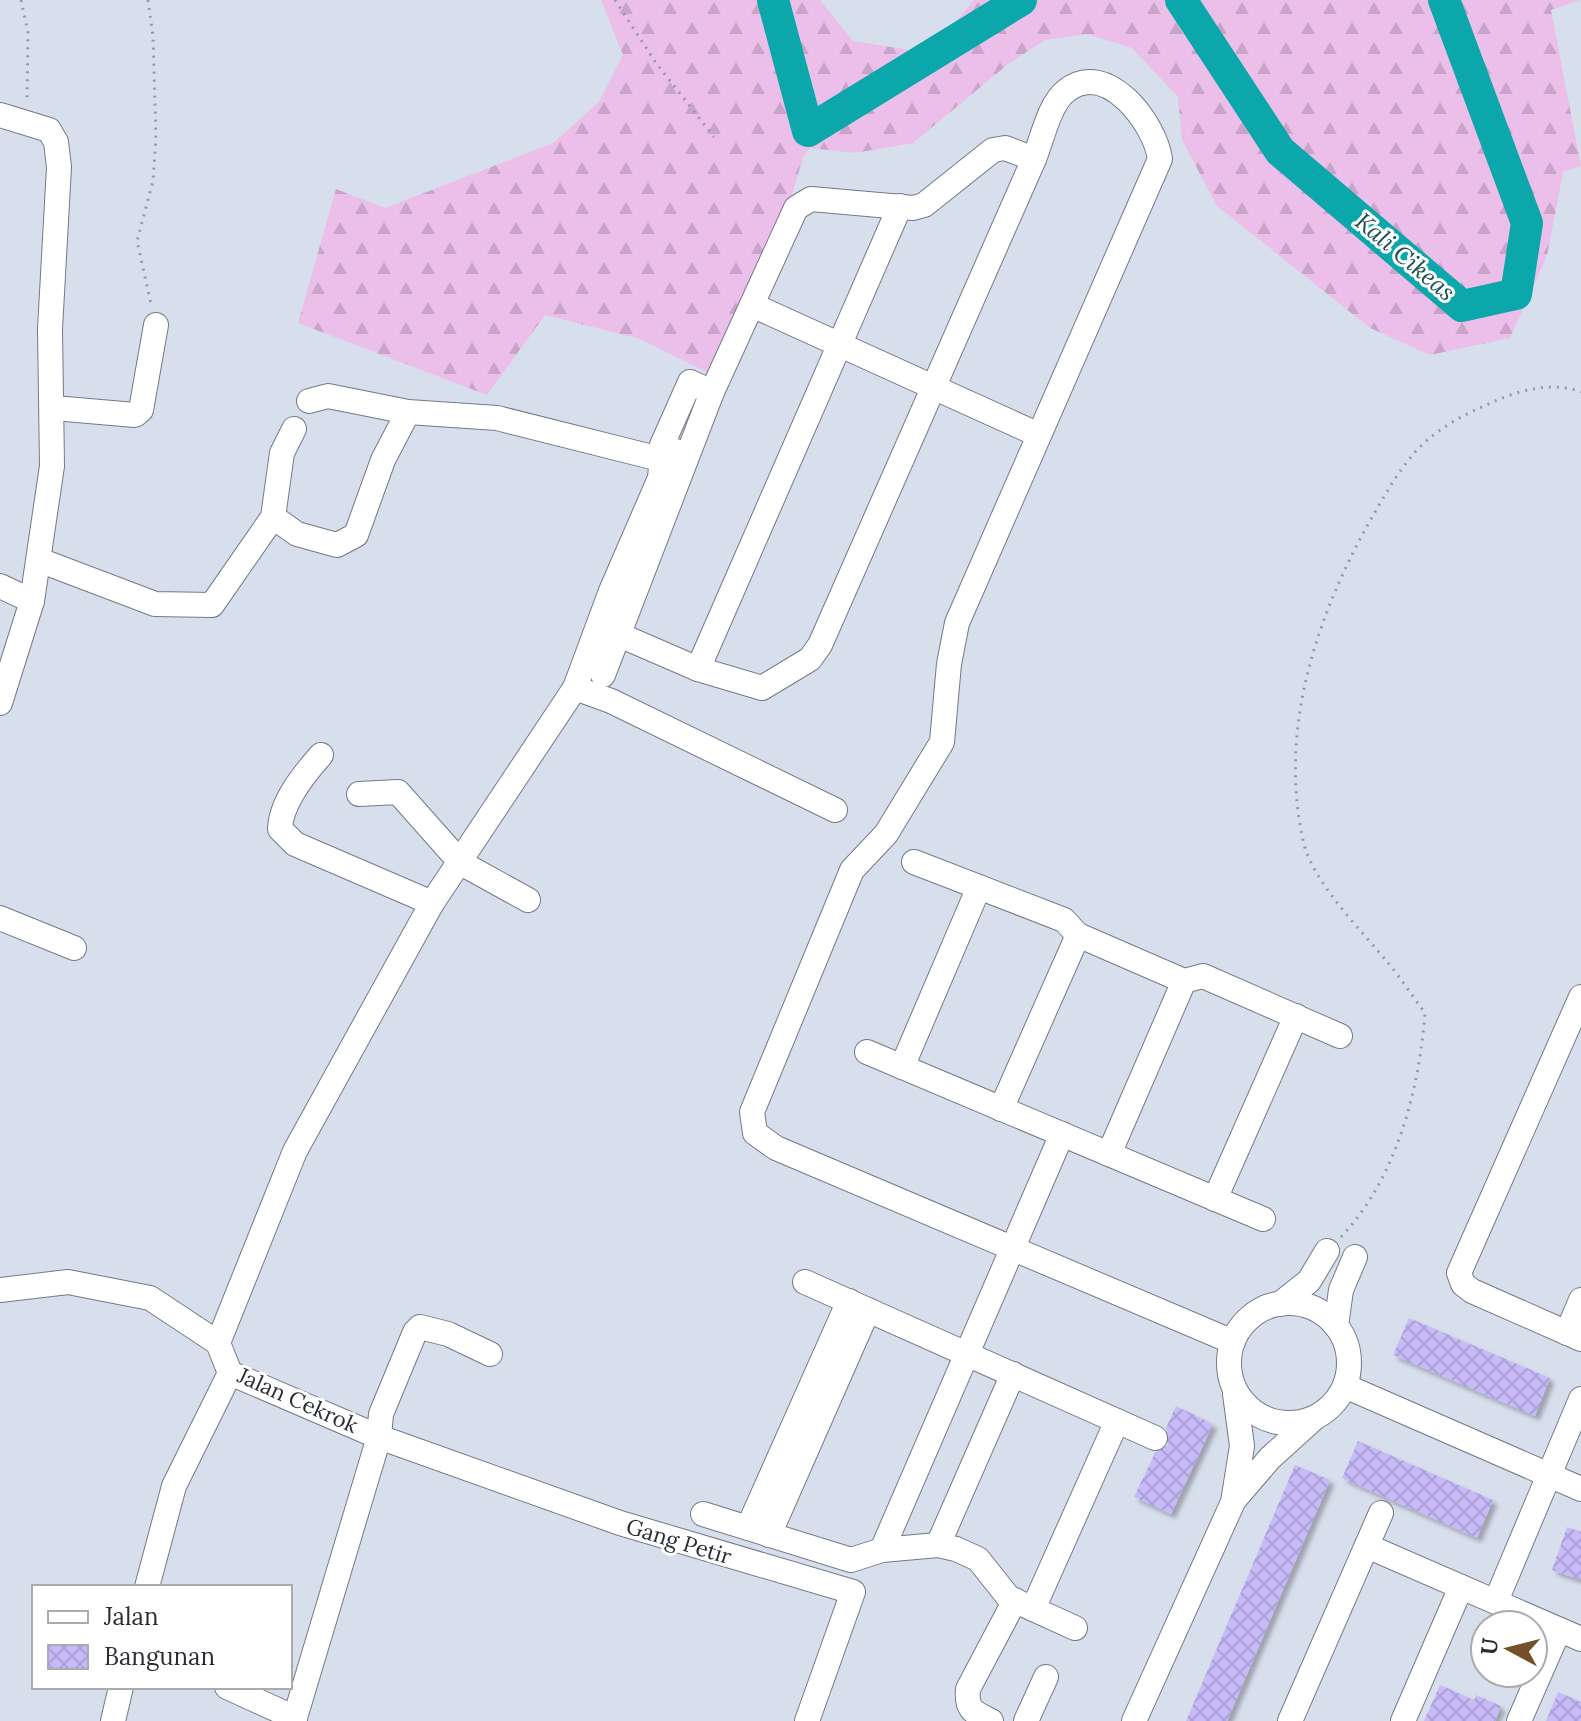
<svg xmlns="http://www.w3.org/2000/svg" width="1581" height="1721" font-family="Lora,serif">
<style>
.forest{fill:url(#forest-firs)}
.lines{fill:none;stroke-linecap:round;stroke-linejoin:round}
.river{stroke:#0ba7aa;stroke-width:32}
.building{fill:url(#building-cross-hatch);filter:url(#shadow)}
.minor-casing{stroke:#737a87;stroke-width:26}
.path{stroke:#949aa5;stroke-width:3;stroke-dasharray:2 6;stroke-linecap:butt}
.minor{stroke:#fff;stroke-width:24}
.labels{text-anchor:middle;stroke-width:6;stroke-linejoin:round;paint-order:stroke}
.street-label{font-size:22px;fill:#2a2d33;stroke:#fff}
.water-label{font-size:24px;font-style:italic;fill:#195051;stroke:#fff}
</style>
<defs>
<pattern id="forest-firs" width="22" height="20" patternUnits="userSpaceOnUse" patternTransform="scale(2)"><rect width="22" height="20" fill="#ebbfe9"/><path d="M5 1l3.5 6h-7zM16 11l3.5 6h-7z" fill="#caa4c8"/></pattern>
<pattern id="building-cross-hatch" width="8" height="8" patternUnits="userSpaceOnUse" patternTransform="scale(2)"><rect width="8" height="8" fill="#c8baf9"/><path d="M0 0l8 8M0 8l8-8" fill="none" stroke="#aca0d6"/></pattern>
<filter id="shadow"><feDropShadow dx="4.5" dy="4.5" stdDeviation="2" flood-color="#0004"/></filter>
</defs>
<rect width="100%" height="100%" fill="#d7dfed"/>
<polygon class="forest" points="601,0 820,0 853,41 929,53 974,0 1580,0 1551,10 1581,166 1563,172 1547,256 1510,338 1430,355 1370,328 1217,206 1182,140 1178,97 1132,48 1087,34 1045,40 1007,65 913,143 855,153 810,148 803,157 789,205 707,372 640,339 545,315 487,395 298,323 336,189 385,208 553,143 599,102 623,55"/>
<g class="lines">
<g class="river">
<polyline points="773,0 808,131 1021,0"/>
<polyline points="1181,0 1280,151 1462,306 1516,294 1527,223 1444,0"/>
</g>
</g>
<g class="building">
<polygon points="1409,1318 1550,1378 1535,1416 1393,1355"/>
<polygon points="1176,1406 1213,1424 1171,1514 1134,1497 1155,1453 1168,1445 1166,1428"/>
<polygon points="1358,1441 1493,1500 1477,1538 1342,1478"/>
<polygon points="1295,1465 1330,1480 1227,1721 1186,1721"/>
<polygon points="1567,1527 1581,1532 1581,1580 1552,1570"/>
<polygon points="1440,1685 1474,1700 1476,1695 1501,1706 1495,1721 1424,1721"/>
<polygon points="1558,1692 1581,1702 1581,1721 1546,1721"/>
</g>
<g class="lines">
<defs>
<g id="minor">
<polyline points="0,115 49,130 56,142 59,167 50,329 52,466 32,601 0,703"/>
<polyline points="752,305 1039,435"/>
<polyline points="54,408 135,415 141,410 156,325"/>
<polyline points="686,456 662,445 690,382 712,392"/>
<polyline points="273,517 297,534 337,545 356,535 383,460 408,412"/>
<polyline points="39,560 155,604 212,605 273,517 282,453 294,429"/>
<polyline points="0,586 32,601"/>
<polyline points="617,634 698,669 762,688 810,659 820,645 1034,159"/>
<polyline points="698,669 900,206"/>
<path d="M603 675 712 392 796 208 811 199 913 208 924 205 993 150 1005 148 1034 159C1042 140 1049 104 1066 91 1106 58 1155 123 1160 159L957 623 949 664 942 742 886 834 852 870 752 1112 755 1133 776 1148 1233 1342"/>
<polyline points="575,688 611,701 835,810"/>
<path d="M321 755C304 774 281 802 280 829L295 844 432 903"/>
<polyline points="359,794 398,792 461,863 528,900"/>
<polyline points="914,862 1064,920 1078,935 1184,981 1203,976 1340,1036"/>
<polyline points="0,918 74,948"/>
<polyline points="1581,997 1459,1273 1463,1284 1472,1291 1581,1339"/>
<polyline points="867,1052 1263,1219"/>
<polyline points="902,1067 979,887"/>
<polyline points="1001,1109 1078,935"/>
<polyline points="1109,1154 1184,981"/>
<polyline points="1215,1199 1296,1016"/>
<polyline points="805,1282 1155,1438"/>
<polyline points="0,1290 68,1282 150,1298 218,1343 230,1373 379,1437 294,1721"/>
<circle cx="1289" cy="1363" r="60"/>
<polyline points="1280,1304 1309,1281 1327,1251"/>
<polyline points="1336,1326 1341,1290 1355,1257"/>
<polyline points="1567,1333 1581,1300"/>
<polyline points="218,1343 295,1151 432,903 575,688 611,591 660,478 661,466 656,458 497,418 408,412 328,396 309,401"/>
<polyline points="490,1354 448,1334 420,1327 415,1332 381,1414 379,1437 620,1523 853,1592 807,1721"/>
<polyline points="1345,1386 1581,1489"/>
<polyline points="1234,1500 1270,1458 1312,1420"/>
<polyline points="703,1514 851,1560 882,1550 938,1545 956,1549 978,1559 1009,1598 1075,1628"/>
<polyline points="748,1528 849,1301"/>
<polyline points="769,1535 868,1310"/>
<polyline points="938,1545 1013,1374"/>
<polyline points="1367,1546 1581,1639"/>
<polyline points="882,1550 1062,1134"/>
<polyline points="147,1587 174,1486 230,1373"/>
<polyline points="1496,1601 1581,1399"/>
<polyline points="1033,1609 1117,1421"/>
<polyline points="227,1687 295,1718"/>
<polyline points="113,1721 121,1687"/>
<path d="M991 1721C973 1712 966 1710 968 1689L1015 1600"/>
<polyline points="1026,1721 1046,1677"/>
<polyline points="1134,1721 1233,1502 1242,1446 1235,1394"/>
<polyline points="1290,1721 1381,1513"/>
<polyline points="1403,1721 1461,1587"/>
<polyline points="1519,1721 1559,1630"/>
</g>
</defs>
<use href="#minor" class="minor-casing"/>
<g class="path">
<polyline points="21,0 28,32 27,102"/>
<polyline points="148,0 153,36 156,138 153,181 137,241 151,304"/>
<polyline points="615,0 656,63 714,137"/>
<path d="M1341 1237C1396 1179 1419 1091 1425 1013 1413 997 1402 980 1389 964 1363 932 1311 881 1303 840 1279 731 1315 621 1367 526 1382 500 1397 472 1417 450 1439 427 1465 414 1493 402 1519 390 1554 381 1581 392"/>
</g>
<use href="#minor" class="minor"/>
</g>
<g class="labels">
<g class="street-label">
<text transform="translate(298 1400) rotate(24)" y="8">Jalan Cekrok</text>
<text transform="translate(679 1541) rotate(17)" y="8">Gang Petir</text>
</g>
<g class="water-label">
<text transform="translate(1405 257) rotate(40)" y="8">Kali Cikeas</text>
</g>
</g>
<rect x="32" y="1585" width="260" height="104" fill="#ffffff" stroke="#aaabad" stroke-width="2"/>
<rect x="48" y="1611" width="40" height="12" fill="#ffffff" stroke="#aaabad" stroke-width="2"/>
<text x="104" y="1625" font-size="24" fill="#2a2d33">Jalan</text>
<rect x="48" y="1645" width="40" height="24" fill="url(#building-cross-hatch)" stroke="#aaabad" stroke-width="2"/>
<text x="104" y="1665" font-size="24" fill="#2a2d33">Bangunan</text>
<g transform="translate(1509 1649) rotate(277)"><circle r="38" fill="#ffffff" stroke="#aaabad" stroke-width="2"/>
<path d="M0-6L14 30L0 20L-14 30Z" fill="#745029"/>
<text y="-12" font-size="22" font-weight="bold" text-anchor="middle" fill="#2a2d33">U</text>
</g>
</svg>
